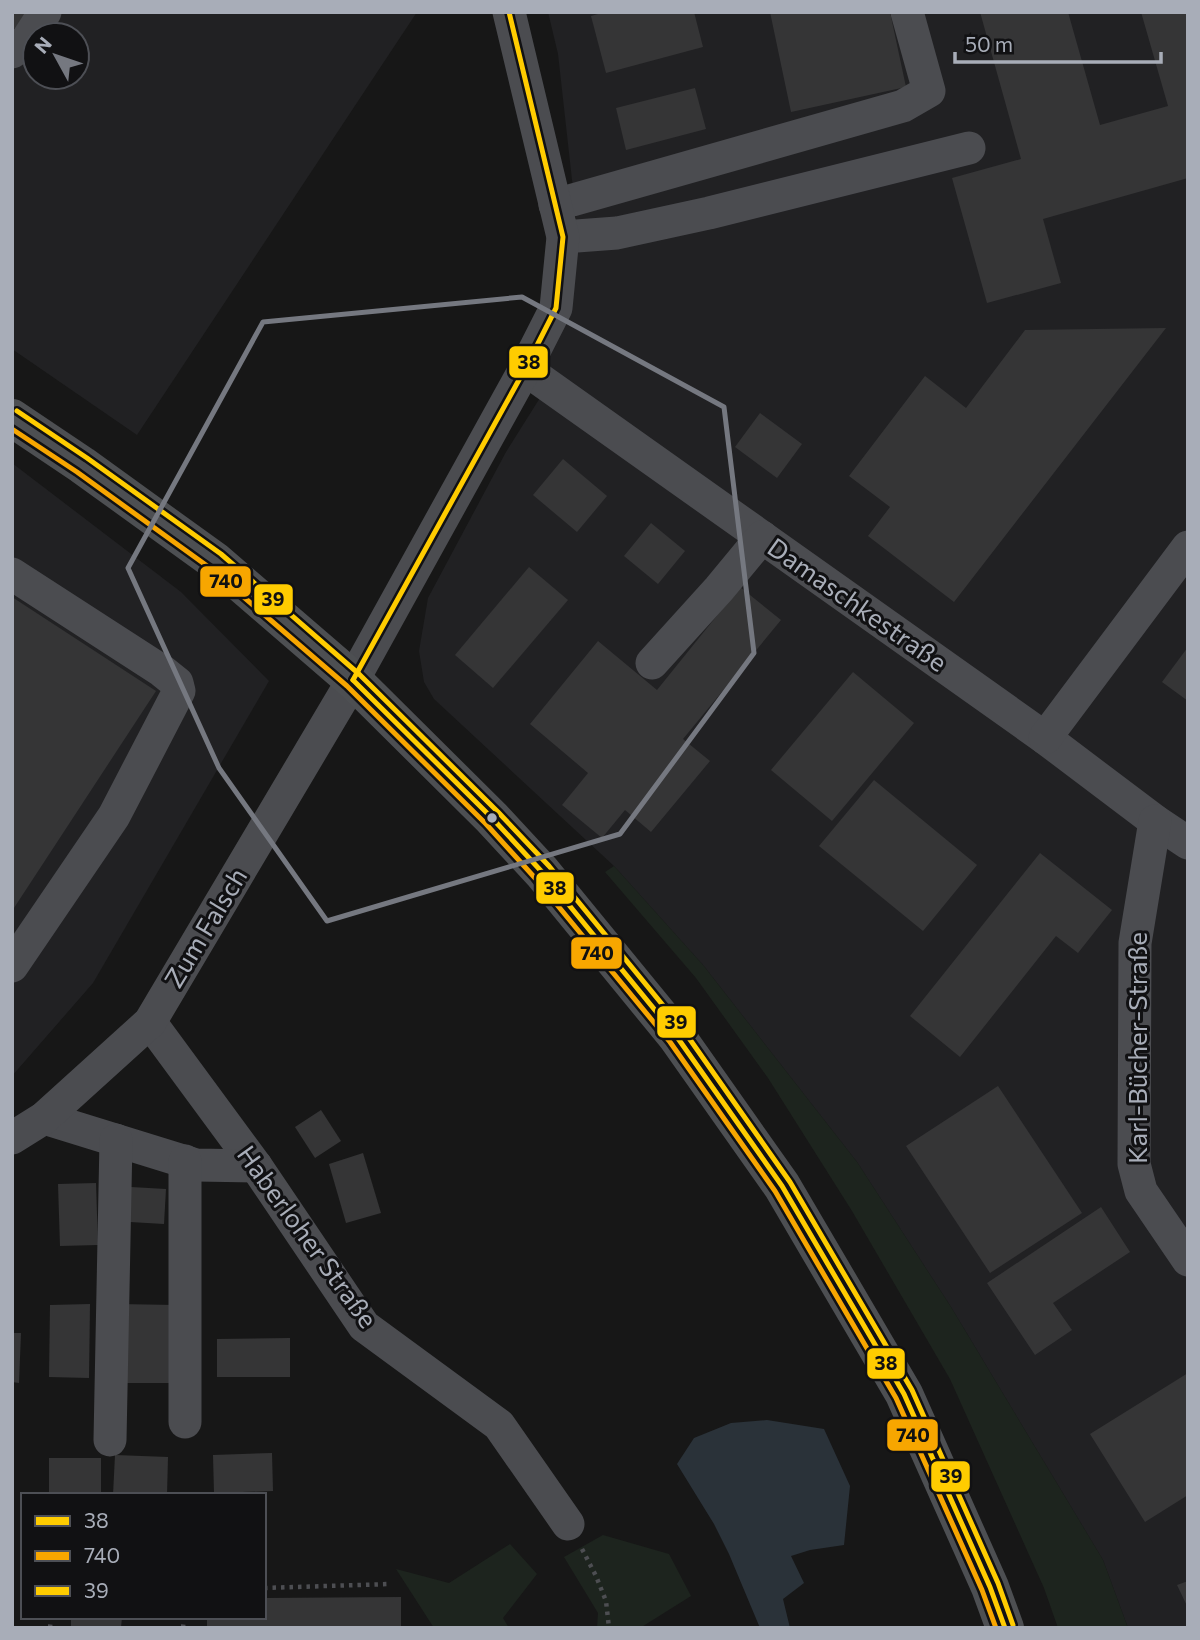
<svg xmlns="http://www.w3.org/2000/svg" width="1200" height="1640" font-family="Commissioner,sans-serif">
<style>
.built{fill:#212123;fill-rule:evenodd}
.green{fill:#1d241e}
.water{fill:#2a3239}
.building{fill:#353536}
.lines{fill:none;stroke-linecap:round;stroke-linejoin:round}
.path{stroke:#4d4e52;stroke-width:4.5;stroke-dasharray:3.5 5;stroke-linecap:butt}
.minor{stroke:#4b4c50;stroke-width:33}
.major{stroke:#4d4f52;stroke-width:38}
.bus-1-casing{stroke:#111113;stroke-width:10}
.bus-2-casing{stroke:#111113;stroke-width:10}
.bus-3-casing{stroke:#111113;stroke-width:10}
.bus-1{stroke:#fc0;stroke-width:5}
.bus-2{stroke:#f7a600;stroke-width:5}
.bus-3{stroke:#fc0;stroke-width:5}
.marked{fill:none;stroke:#757880;stroke-width:5;stroke-linejoin:round}
.bus-dot{fill:#a8adb8;stroke:#111113;stroke-width:2.5}
.labels{text-anchor:middle;stroke-width:6;stroke-linejoin:round;paint-order:stroke}
.street-label{font-size:26px;fill:#a8adb8;stroke:#111113}
.line-badge{stroke:#111113;stroke-width:2.5}
.pale-badge-label{font-size:19px;text-anchor:middle;font-weight:bold;fill:#111}
</style>
<rect width="100%" height="100%" fill="#171717"/>
<g class="built">
<path d="M12 12H417L137 435 12 349ZM35 35H77V77H35Z"/>
<polygon points="548,12 1188,12 1188,1628 1128,1628 1103,1560 951,1307 857,1162 703,965 614,866 434,699 424,682 419,651 428,598 506,452 555,374 541,363 576,242 576,216 558,54"/>
<polygon points="12,463 181,592 269,681 93,983 12,1076"/>
</g>
<g class="green">
<polygon points="614,866 703,965 857,1162 951,1307 1103,1560 1128,1628 1058,1628 1044,1588 950,1379 852,1211 768,1078 696,978 605,872"/>
<polygon points="603,1535 669,1554 691,1596 640,1628 597,1628 598,1613 564,1557"/>
<polygon points="510,1544 537,1574 503,1618 509,1628 434,1628 396,1569 449,1583"/>
</g>
<polygon class="water" points="767,1420 824,1429 850,1486 844,1545 810,1550 791,1556 804,1583 783,1599 790,1628 760,1628 729,1554 714,1524 677,1464 694,1438 731,1423"/>
<g class="building">
<polygon points="12,12 26,12 15,29 12,27"/>
<polygon points="605,12 694,12 703,47 606,73 591,16"/>
<polygon points="770,12 890,12 906,87 791,112"/>
<polygon points="980,12 1068,12 1100,125 1168,106 1141,12 1188,12 1188,178 1043,219 1061,283 987,303 952,178 1021,159"/>
<polygon points="695,88 706,129 626,150 616,108"/>
<polygon points="1166,328 954,602 868,536 890,507 849,476 925,376 966,408 1025,330"/>
<polygon points="760,413 802,444 777,478 735,447"/>
<polygon points="563,459 607,496 577,532 533,495"/>
<polygon points="651,523 685,551 658,584 624,556"/>
<polygon points="529,567 568,600 493,688 455,655"/>
<polygon points="740,587 781,620 683,739 710,761 651,832 625,810 602,838 562,805 588,773 530,724 598,641 657,690"/>
<polygon points="12,597 156,691 12,911"/>
<polygon points="1188,647 1188,701 1162,682"/>
<polygon points="853,672 914,723 832,821 771,770"/>
<polygon points="874,780 977,865 923,931 819,846"/>
<polygon points="1040,853 1112,910 1078,953 1056,936 960,1057 910,1016"/>
<polygon points="998,1086 1082,1213 990,1273 906,1146"/>
<polygon points="321,1110 341,1141 315,1158 295,1127"/>
<polygon points="363,1153 381,1213 346,1223 329,1164"/>
<polygon points="96,1183 98,1245 60,1246 58,1184"/>
<polygon points="131,1187 166,1189 164,1224 130,1222"/>
<polygon points="1101,1207 1130,1252 1053,1303 1072,1330 1035,1355 987,1283"/>
<polygon points="90,1304 89,1378 49,1377 50,1305"/>
<polygon points="117,1304 176,1305 176,1383 117,1383"/>
<polygon points="12,1333 21,1333 19,1383 12,1382"/>
<polygon points="290,1338 290,1377 217,1377 217,1339"/>
<polygon points="1188,1373 1188,1495 1145,1522 1090,1434"/>
<polygon points="272,1453 273,1491 214,1493 213,1455"/>
<polygon points="115,1455 168,1457 167,1495 113,1495"/>
<rect x="49" y="1458" width="52" height="37"/>
<polygon points="1188,1581 1188,1608 1177,1585"/>
<polygon points="401,1597 401,1628 207,1628 207,1617 264,1617 264,1598"/>
<polygon points="71,1617 122,1617 121,1628 71,1628"/>
</g>
<g class="lines">
<g class="path">
<polyline points="582,1549 596,1576 606,1601 609,1628"/>
<polyline points="264,1588 390,1584"/>
<polyline points="50,1628 51,1617"/>
<polyline points="183,1628 184,1617"/>
</g>
<g class="minor">
<polyline points="12,52 27,40 45,12"/>
<polyline points="555,205 903,106 929,91 907,12"/>
<polyline points="563,237 617,233 709,213 969,148"/>
<polyline points="525,369 1045,738 1155,821 1188,843"/>
<polyline points="12,574 162,671 177,683 179,691 114,816 12,966"/>
<polyline points="652,663 719,589 762,537"/>
<polyline points="1045,738 1188,547"/>
<polyline points="1155,821 1135,943 1134,1164 1141,1191 1188,1260"/>
<polyline points="150,1022 256,1166 364,1326 499,1425 568,1524"/>
<polyline points="44,1118 196,1165 256,1166"/>
<polyline points="12,1138 44,1118 150,1022 353,680 525,369 556,308 563,237 509,12"/>
<polyline points="185,1422 185,1161"/>
<polyline points="110,1440 116,1140"/>
</g>
<polyline class="major" points="12,418 82,465 215,561 353,680 492,818 542,872 677,1037 782,1186 904,1394 990,1587 1005,1628"/>
<defs>
<g id="bus-1">
<polyline points="353,680 492,818 542,872 677,1037 782,1186 904,1394 990,1587 1005,1628"/>
<polyline points="353,680 525,369 556,308 563,237 509,12"/>
</g>
<polyline id="bus-2" points="12,429 77,472 210,568 347,686 486,824 535,878 670,1042 775,1191 896,1398 982,1590 996,1628"/>
<polyline id="bus-3" points="17,411 87,458 221,554 359,674 498,812 549,866 684,1031 790,1182 912,1390 998,1583 1013,1625"/>
</defs>
<use href="#bus-1" class="bus-1-casing"/>
<use href="#bus-2" class="bus-2-casing"/>
<use href="#bus-3" class="bus-3-casing"/>
<use href="#bus-1" class="bus-1"/>
<use href="#bus-2" class="bus-2"/>
<use href="#bus-3" class="bus-3"/>
</g>
<path class="marked" d="M522 297 724 407 754 653 620 834 327 921 219 768 128 568 263 322Z"/>
<circle class="bus-dot" cx="492" cy="818" r="6"/>
<g class="labels">
<g class="street-label">
<text transform="translate(857 605) rotate(35)" y="9">Damaschkestraße</text>
<text transform="translate(206 928) rotate(-59)" y="9">Zum Falsch</text>
<text transform="translate(1138 1048) rotate(-90)" y="9">Karl-Bücher-Straße</text>
<text transform="translate(307 1237) rotate(54)" y="9">Haberloher Straße</text>
</g>
</g>
<g class="line-badge">
<rect x="508" y="345" width="41" height="34" rx="7" fill="#fc0"/>
<rect x="199" y="565" width="53" height="33" rx="7" fill="#f7a600"/>
<rect x="253" y="583" width="41" height="33" rx="7" fill="#fc0"/>
<rect x="535" y="871" width="40" height="34" rx="7" fill="#fc0"/>
<rect x="570" y="936" width="53" height="34" rx="7" fill="#f7a600"/>
<rect x="656" y="1005" width="41" height="34" rx="7" fill="#fc0"/>
<rect x="866" y="1347" width="40" height="33" rx="7" fill="#fc0"/>
<rect x="886" y="1418" width="53" height="34" rx="7" fill="#f7a600"/>
<rect x="930" y="1460" width="41" height="33" rx="7" fill="#fc0"/>
</g>
<g class="pale-badge-label">
<text x="529" y="369">38</text>
<text x="226" y="588">740</text>
<text x="273" y="606">39</text>
<text x="555" y="895">38</text>
<text x="597" y="960">740</text>
<text x="676" y="1029">39</text>
<text x="886" y="1370">38</text>
<text x="913" y="1442">740</text>
<text x="951" y="1483">39</text>
</g>
<rect width="1200" height="1640" fill="none" stroke="#a8adb8" stroke-width="28"/>
<rect x="21" y="1493" width="245" height="126" fill="#111113" stroke="#4d4f55" stroke-width="2"/>
<rect x="35" y="1516" width="35" height="10" fill="#ffcc00" stroke="#4d4f55" stroke-width="2"/>
<text x="84" y="1528" font-size="21" fill="#a8adb8">38</text>
<rect x="35" y="1551" width="35" height="10" fill="#f7a600" stroke="#4d4f55" stroke-width="2"/>
<text x="84" y="1563" font-size="21" fill="#a8adb8">740</text>
<rect x="35" y="1586" width="35" height="10" fill="#ffcc00" stroke="#4d4f55" stroke-width="2"/>
<text x="84" y="1598" font-size="21" fill="#a8adb8">39</text>
<g transform="translate(56 56) rotate(310)"><circle r="33" fill="#111113" stroke="#4d4f55" stroke-width="2"/>
<path d="M0-5L12 26L0 18L-12 26Z" fill="#757880"/>
<text y="-10" font-size="19" font-weight="bold" text-anchor="middle" fill="#a8adb8">N</text>
</g>
<path d="M955 52v10h206v-10" fill="none" stroke="#a8adb8" stroke-width="3.5"/>
<text x="965" y="52" font-size="21" fill="#a8adb8" stroke="#111113" stroke-width="5" paint-order="stroke">50 m</text>
</svg>
